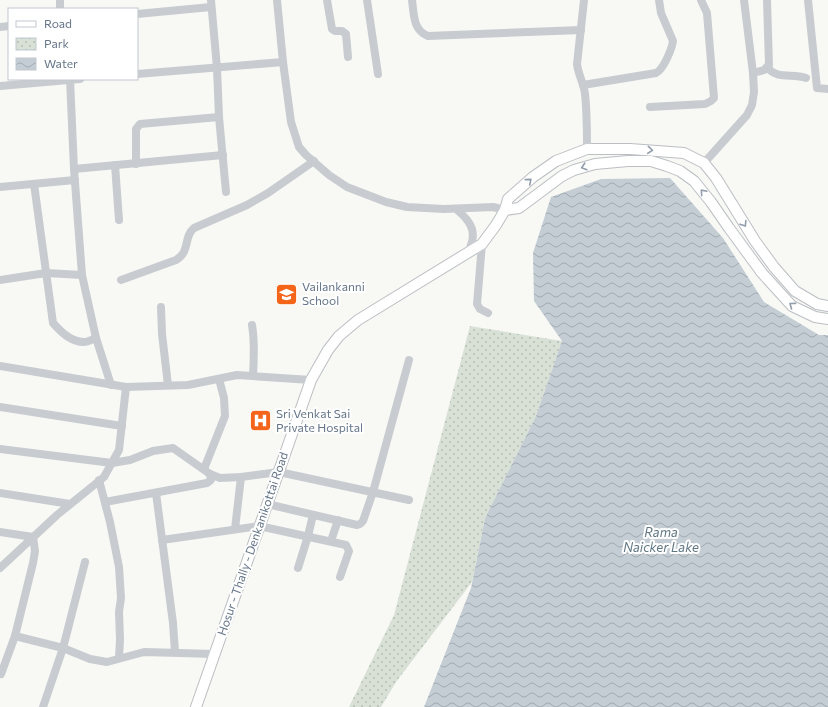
<svg xmlns="http://www.w3.org/2000/svg" width="828" height="707" font-family="Commissioner,sans-serif">
<style>
.park{fill:url(#park-dots)}
.water{fill:url(#water-waves)}
.lines{fill:none;stroke-linecap:round;stroke-linejoin:round}
.major-casing{stroke:#bbbec3;stroke-width:12}
.minor{stroke:#c8cbd0;stroke-width:8}
.major{stroke:#fff;stroke-width:10}
.oneway{stroke:#939ead}
.labels{text-anchor:middle;stroke-width:4;stroke-linejoin:round;paint-order:stroke}
.poi-label{font-size:12px;fill:#65758a;stroke:#fff;text-anchor:start}
.street-label{font-size:12px;fill:#65758a;stroke:#fff}
.water-label{font-size:13px;font-style:italic;fill:#607785;stroke:#fff}
</style>
<defs>
<pattern id="park-dots" width="8" height="8" patternUnits="userSpaceOnUse"><rect width="8" height="8" fill="#d9e1d6"/><path d="M2 2h.1M6 6h.1" fill="none" stroke="#b4bbb3" stroke-width="1.8" stroke-linecap="round"/></pattern>
<pattern id="water-waves" width="16" height="10" patternUnits="userSpaceOnUse"><rect width="16" height="10" fill="#c4cdd4"/><path d="M0 5q4-4 8 0t8 0" fill="none" stroke="#a3abb2"/></pattern>
</defs>
<rect width="100%" height="100%" fill="#f8f9f5"/>
<polygon class="park" points="470,326 562,341 536,416 485,518 472,582 396,682 381,707 349,707 394,615"/>
<polygon class="water" points="670,178 723,238 764,302 819,335 828,335 828,707 424,707 471,588 485,518 536,416 562,341 534,301 533,253 551,197 601,179"/>
<g class="lines">
<defs>
<g id="major">
<polyline points="505,210 519,208 562,176 574,170 595,164 628,161 651,161 667,166 680,171 694,181 711,202 729,228 762,273 792,306 815,317 828,319"/>
<polyline points="196,707 311,380 328,350 339,336 358,320 482,244 496,225 505,210 508,199 533,177 556,161 587,149 630,149 684,153 704,163 716,178 755,241 774,267 795,291 817,304 828,306"/>
</g>
</defs>
<use href="#major" class="major-casing"/>
<g class="minor">
<polyline points="60,0 60,9"/>
<polyline points="211,0 217,68 219,117 226,192"/>
<polyline points="277,0 283,62 291,122 299,147 306,155 329,175 347,187 386,202 407,207 444,209 493,207 505,210"/>
<polyline points="327,0 332,29 335,31 342,31 346,34 348,57"/>
<polyline points="367,0 378,74"/>
<path d="M412 0C414 15 413 30 428 36L581 30"/>
<path d="M584 0 577 64C578 74 584 84 585 94 587 112 587 131 587 149"/>
<polyline points="808,0 817,88 828,89"/>
<polyline points="137,14 211,7"/>
<polyline points="0,27 9,26"/>
<path d="M767 67C777 80 792 73 806 78"/>
<polyline points="753,73 764,70 769,65 767,0"/>
<polyline points="137,74 283,62"/>
<polyline points="70,79 74,169 82,275 96,338 111,385"/>
<path d="M583 85 656 73C664 69 672 48 673 41L661 13 659 0"/>
<polyline points="0,86 80,79"/>
<polyline points="650,107 705,104 711,101 714,98 707,13 701,0"/>
<polyline points="704,163 747,115 752,105 754,92 753,73 744,0"/>
<polyline points="136,164 136,129 140,124 219,117"/>
<polyline points="115,165 119,220"/>
<polyline points="74,169 223,155"/>
<path d="M34 184 53 323C61 332 71 342 84 342 88 342 93 339 96 338"/>
<polyline points="0,187 75,180"/>
<path d="M456 209C472 222 478 233 468 252"/>
<polyline points="482,244 477,304 480,309 488,313"/>
<polyline points="0,280 46,273 82,275"/>
<path d="M121 280 176 260C191 251 183 237 194 228L247 205 268 193 314 161"/>
<polyline points="161,307 162,334 168,385"/>
<path d="M252 325C255 342 254 359 253 376"/>
<polyline points="0,366 126,387 188,385 237,375 311,380"/>
<polyline points="0,407 122,426"/>
<polyline points="0,449 112,463 130,460 153,451 173,448 210,474 220,478 241,477 279,472 409,500"/>
<polyline points="204,469 225,416 224,398 219,379"/>
<polyline points="99,480 110,522 119,567 121,598 119,612 120,639 119,658"/>
<polyline points="0,493 70,504"/>
<polyline points="156,493 173,623 175,652"/>
<polyline points="105,502 207,483 211,480 210,474"/>
<polyline points="267,504 357,525 360,524 363,521 373,492 409,360"/>
<polyline points="235,529 241,477"/>
<polyline points="0,532 33,537 35,551 33,563 15,636 1,674"/>
<polyline points="162,540 259,526 346,545 349,551 340,577"/>
<polyline points="331,541 338,520"/>
<polyline points="0,568 57,515 104,477 119,450 126,387"/>
<polyline points="298,568 308,536 313,515"/>
<polyline points="15,636 63,648 90,659 107,662 144,652 214,654"/>
<polyline points="43,707 63,648 85,562"/>
</g>
<use href="#major" class="major"/>
</g>
<defs><path id="oneway-chevron" d="M-2-3.5L2.5 0L-2 3.5" fill="none" stroke-width="1.6" stroke-linecap="round" stroke-linejoin="round"/></defs>
<g class="oneway">
<use href="#oneway-chevron" transform="translate(650 150) rotate(5)"/>
<use href="#oneway-chevron" transform="translate(584 167) rotate(163)"/>
<use href="#oneway-chevron" transform="translate(529 181) rotate(-40)"/>
<use href="#oneway-chevron" transform="translate(703 192) rotate(-131)"/>
<use href="#oneway-chevron" transform="translate(744 224) rotate(58)"/>
<use href="#oneway-chevron" transform="translate(792 305) rotate(-144)"/>
</g>
<defs>
<symbol id="school-square" viewBox="-11 -11 22 22"><rect x="-9" y="-9" width="18" height="18" rx="4" fill="#f4651a" stroke="#fff"/><path d="M0-5L7-2L0 1L-7-2ZM-4 1L0 2.5L4 1V4Q0 6-4 4Z" fill="#fff"/></symbol>
<symbol id="hospital-square" viewBox="-11 -11 22 22"><rect x="-9" y="-9" width="18" height="18" rx="4" fill="#f4651a" stroke="#fff"/><path d="M-5-5h3v3.5h4V-5h3V5h-3V1.5h-4V5h-3Z" fill="#fff"/></symbol>
</defs>
<g fill-rule="evenodd">
<use href="#school-square" x="274" y="282" width="25" height="25"/>
<use href="#hospital-square" x="248" y="408" width="25" height="25"/>
</g>
<g class="labels">
<g class="poi-label">
<text x="302" y="291">Vailankanni<tspan x="302" dy="14">School</tspan></text>
<text x="276" y="418">Sri Venkat Sai<tspan x="276" dy="14">Private Hospital</tspan></text>
</g>
<g class="street-label">
<text transform="translate(253 544) rotate(-71)" y="4">Hosur - Thally - Denkanikottai Road</text>
</g>
<g class="water-label">
<text x="661" y="537">Rama<tspan x="661" dy="15">Naicker Lake</tspan></text>
</g>
</g>
<rect x="8" y="8" width="130" height="72" fill="#ffffff" stroke="#c1c8d0"/>
<rect x="16" y="21" width="20" height="6" fill="#ffffff" stroke="#c1c8d0"/>
<text x="44" y="28" font-size="12" fill="#65758a">Road</text>
<rect x="16" y="38" width="20" height="12" fill="url(#park-dots)" stroke="#c1c8d0"/>
<text x="44" y="48" font-size="12" fill="#65758a">Park</text>
<rect x="16" y="58" width="20" height="12" fill="url(#water-waves)" stroke="#c1c8d0"/>
<text x="44" y="68" font-size="12" fill="#65758a">Water</text>
</svg>
